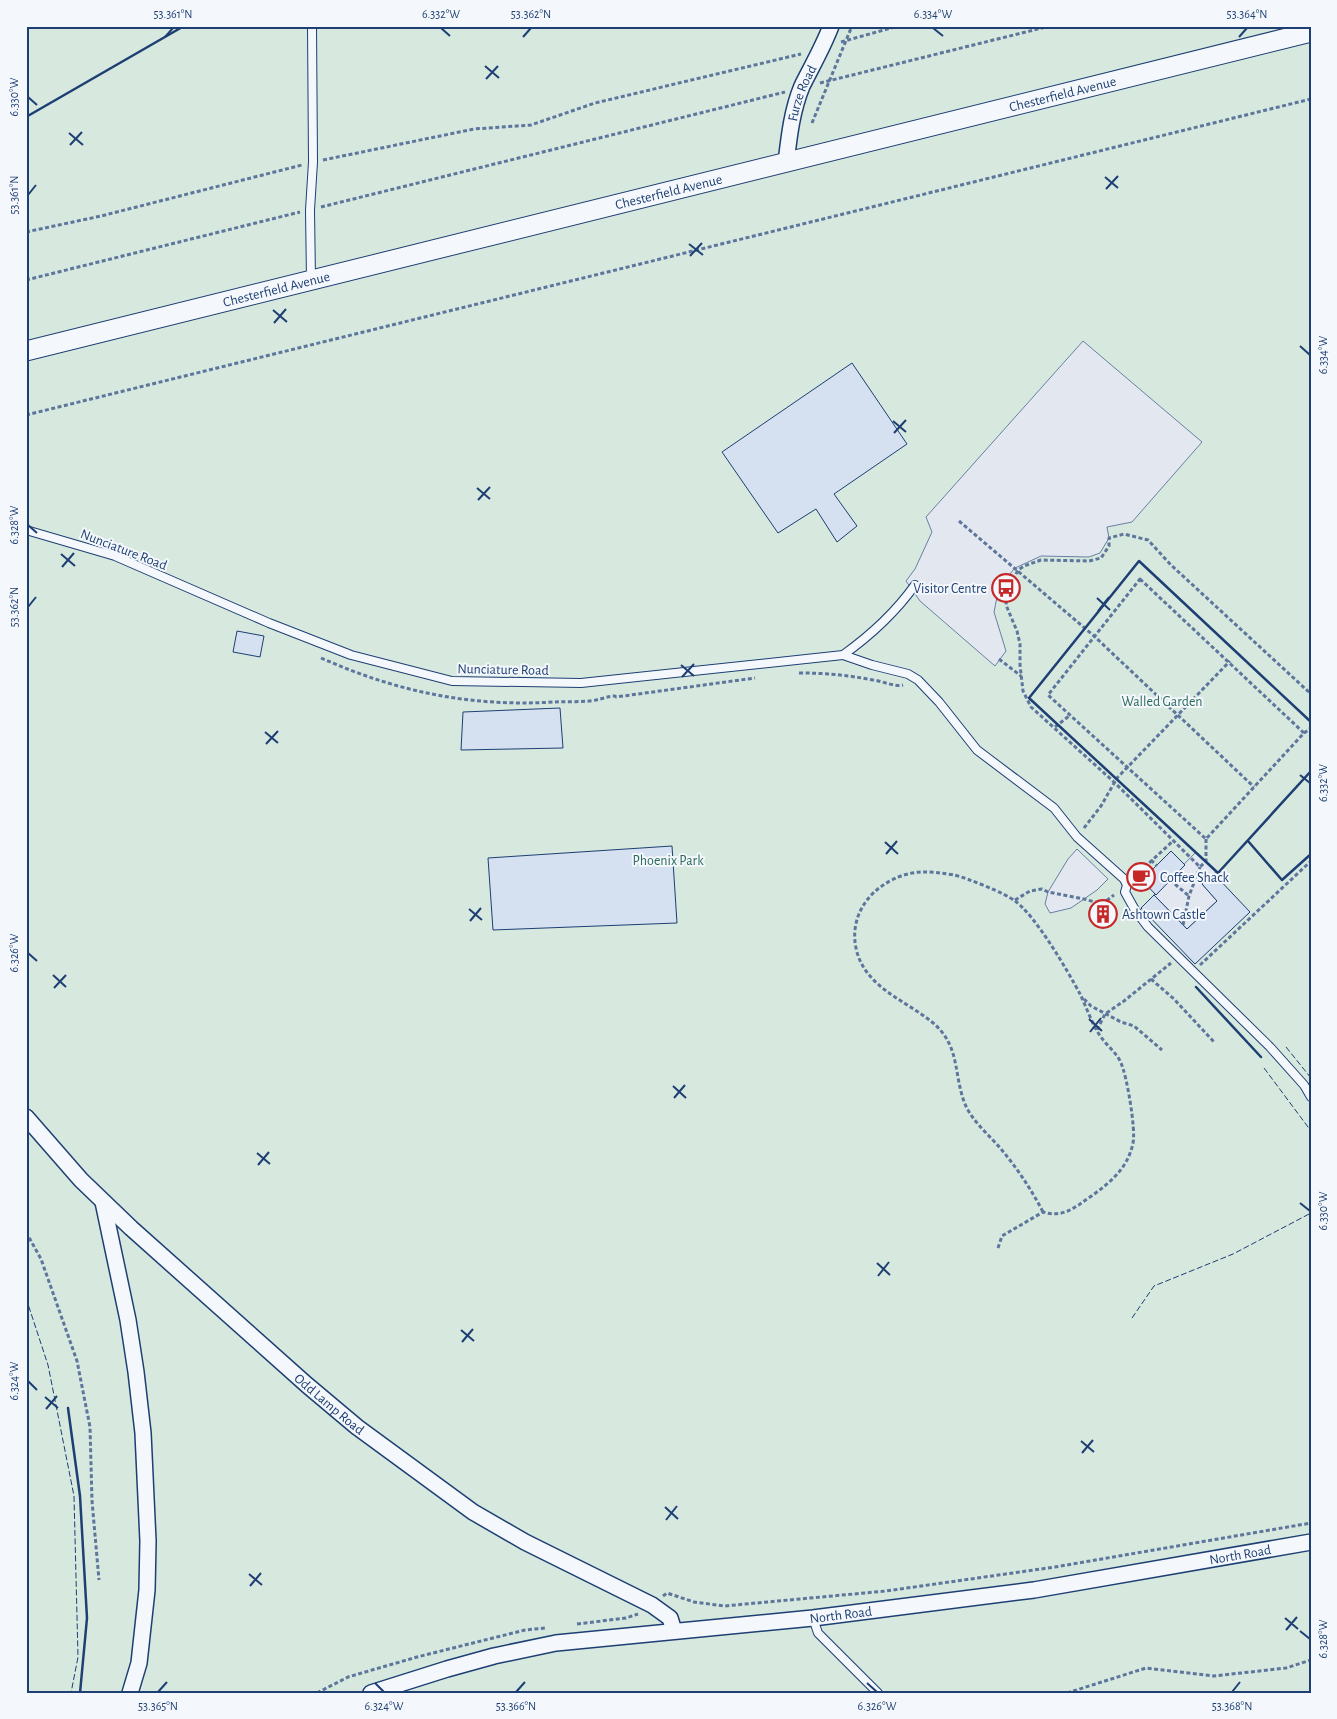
<svg xmlns="http://www.w3.org/2000/svg" width="1337" height="1719" font-family="'Alegreya Sans',sans-serif">
<style>
.green{fill:#d7e8df;stroke:#687fa3}
.parking{fill:#e3e8f0;stroke:#687fa3}
.building{fill:#d5e0f0;stroke:#1d3f73}
.lines{fill:none;stroke-linecap:round;stroke-linejoin:round}
.service-casing{stroke:#1d3f73;stroke-width:10}
.minor-casing{stroke:#1d3f73;stroke-width:18}
.tertiary-casing{stroke:#1d3f73;stroke-width:21}
.path{stroke:#5e769c;stroke-width:3;stroke-dasharray:4 2.5;stroke-linecap:butt}
.service{stroke:#f4f7fb;stroke-width:8}
.minor{stroke:#f4f7fb;stroke-width:15}
.tertiary{stroke:#f4f7fb;stroke-width:19}
.fence{stroke:#1d3f73;stroke-width:1;stroke-dasharray:6 2.5;stroke-linecap:butt}
.wall{stroke:#1d3f73;stroke-width:2.5}
.ticks{fill:none;stroke:#1d3f73;stroke-width:2}
.labels{text-anchor:middle;stroke-width:4;stroke-linejoin:round;paint-order:stroke}
.street-label{font-size:14px;fill:#1d3f73;stroke:#f4f7fb}
.poi-label{font-size:14px;fill:#1d3f73;stroke:#f4f7fb;text-anchor:start}
.park-label{font-size:14px;fill:#2c6c60;stroke:#f4f7fb}
.neatline{fill:none;stroke:#1d3f73;stroke-width:2}
.ticks-label{font-size:12px;text-anchor:middle;fill:#1d3f73}
</style>
<rect width="100%" height="100%" fill="#f4f7fb"/>
<rect class="green" x="26" y="26" width="1285" height="1667"/>
<g class="parking">
<polygon points="1083,341 1202,442 1132,522 1107,527 1109,538 1100,553 1089,557 1041,556 1015,568 999,587 994,612 1006,651 995,666 920,601 906,581 915,569 932,532 926,517"/>
<polygon points="1077,849 1108,879 1097,890 1071,908 1050,913 1045,904 1048,892 1068,859"/>
<polygon points="1196,852 1217,871 1202,884 1217,901 1187,929 1154,895"/>
</g>
<g class="building">
<polygon points="852,363 907,444 834,494 857,526 837,542 816,509 778,533 722,452"/>
<polygon points="237,631 264,636 260,657 233,652"/>
<polygon points="560,708 563,748 461,750 463,712"/>
<polygon points="672,846 677,923 493,930 488,858"/>
<polygon points="1171,851 1185,865 1156,895 1142,880"/>
<polygon points="1214,874 1250,912 1195,964 1141,908 1154,895 1187,929 1217,901 1202,884"/>
<polygon points="1107,904 1116,917 1100,927 1089,911 1097,906 1099,910"/>
</g>
<g class="lines">
<defs>
<g id="service">
<polyline points="311,280 310,210 313,162 312,26"/>
<path d="M26 530 115 556 269 623 351 655 452 681 581 683 843 655C871 635 895 613 915 585"/>
<polyline points="843,655 872,665 908,674 918,680 939,702 977,750 1054,808 1077,837 1124,879 1127,885 1125,892 1135,910 1148,927 1270,1047 1304,1085 1311,1097"/>
<polyline points="813,1618 818,1633 878,1693"/>
</g>
<g id="minor">
<path id="s1" d="M786 163C789 137 792 110 802 86 812 66 823 47 831 26"/>
<path id="s2" d="M26 1117 81 1180 131 1228 307 1385 357 1427 473 1512 525 1542 652 1605 670 1618 674 1631"/>
<polyline points="103,1202 128,1320 136,1372 143,1433 148,1541 147,1590 139,1663 130,1693"/>
<path id="s3" d="M371 1693 447 1669 494 1656 556 1643 813 1618 1034 1590 1311 1542"/>
</g>
<g id="tertiary">
<path id="s4" d="M26 351 1311 32"/>
</g>
</defs>
<use href="#service" class="service-casing"/>
<use href="#minor" class="minor-casing"/>
<use href="#tertiary" class="tertiary-casing"/>
<g class="path">
<polyline points="841,42 898,26"/>
<polyline points="820,83 1050,26"/>
<polyline points="812,123 852,26"/>
<polyline points="323,160 474,129 531,125 595,103 801,54"/>
<polyline points="321,207 785,92"/>
<polyline points="26,232 101,216 302,165"/>
<polyline points="26,280 300,212"/>
<polyline points="26,415 1311,99"/>
<polyline points="959,521 1094,636 1254,787"/>
<polygon points="1140,579 1304,733 1206,839 1048,695"/>
<path d="M321 658C398 692 470 707 554 702 569 701 587 703 600 699 605 698 609 696 615 696L616 697 755 678"/>
<polyline points="999,659 1021,676"/>
<path d="M799 673C825 673 847 675 873 680 883 681 893 687 903 685"/>
<polyline points="1055,727 1069,716"/>
<polyline points="1304,733 1311,728"/>
<polyline points="1084,828 1101,806 1117,778 1230,661"/>
<polyline points="1206,839 1206,861 1200,867 1114,782 1031,707 1023,691 1020,665 1020,644 1017,631 1006,605 1007,592 1018,570 1024,566 1041,560 1089,561 1101,558 1109,546 1109,538 1124,534 1148,540 1171,565 1311,694"/>
<polyline points="1151,860 1157,866"/>
<polyline points="1135,876 1173,841"/>
<polyline points="1170,880 1189,896"/>
<polyline points="1015,900 1030,891 1042,889 1048,892 1084,899 1102,904 1114,895"/>
<polyline points="1183,925 1189,896 1200,867"/>
<polyline points="1200,965 1311,861"/>
<polyline points="1151,979 1174,999 1215,1043"/>
<polyline points="1084,999 1091,1006 1121,1022 1134,1026 1162,1050"/>
<polyline points="1098,1030 1098,1028 1105,1014 1124,1001 1171,963"/>
<polyline points="26,1232 41,1259 77,1361 90,1427 92,1501 99,1580"/>
<path d="M998 1248 1002 1236 1043 1212C1063 1218 1074 1208 1090 1197 1110 1183 1128 1168 1133 1143 1136 1130 1127 1076 1121 1063 1117 1053 1107 1046 1101 1037 1092 1025 1087 1008 1080 994 1068 971 1035 915 1015 901 1005 893 967 878 954 875 930 871 912 869 890 881 865 894 850 920 856 948 864 987 905 1000 932 1022 961 1046 953 1074 965 1104 972 1121 989 1135 1001 1149 1017 1168 1031 1189 1043 1212"/>
<polyline points="663,1596 667,1593 694,1602 724,1606 886,1591 1055,1567 1311,1523"/>
<polyline points="577,1624 626,1618 638,1614"/>
<polyline points="317,1693 348,1677 417,1657 525,1630 546,1628"/>
<polyline points="1067,1693 1146,1668 1214,1676 1286,1668 1311,1660"/>
</g>
<use href="#service" class="service"/>
<use href="#minor" class="minor"/>
<use href="#tertiary" class="tertiary"/>
<g class="fence">
<polyline points="1286,1047 1311,1078"/>
<polyline points="1264,1068 1311,1131"/>
<polyline points="26,1298 48,1365 74,1496 78,1657 71,1693"/>
<polyline points="1132,1318 1154,1286 1233,1254 1311,1213"/>
</g>
<g class="wall">
<polyline points="26,117 184,26"/>
<polyline points="1311,722 1139,561 1029,698 1218,873 1311,771"/>
<polyline points="1248,841 1282,880 1311,854"/>
<polyline points="1196,987 1261,1057"/>
<polyline points="68,1408 80,1496 87,1618 80,1693"/>
</g>
</g>
<path class="ticks" d="M441 28 450 36M933 28 943 36M165 37 173 28M523 37 531 28M1239 37 1247 28M485 66 499 78M486 79 498 66M28 97 37 105M69 133 83 145M70 145 82 132M1105 177 1118 188M1106 189 1118 176M28 195 36 185M689 244 703 255M690 256 702 243M273 310 287 322M274 323 286 309M1300 346 1310 355M893 421 906 432M894 433 906 420M477 488 490 499M478 500 490 487M28 525 37 533M61 554 75 566M62 567 74 553M1097 598 1110 610M28 607 36 597M1098 611 1109 597M681 665 694 676M682 677 694 664M265 732 278 743M266 744 278 731M1300 775 1310 783M885 842 898 854M886 854 897 841M469 909 482 920M470 921 481 908M28 953 37 961M53 975 66 987M54 988 66 975M1089 1019 1102 1031M1090 1032 1101 1018M673 1086 686 1098M674 1098 685 1085M257 1153 270 1164M258 1165 269 1152M1300 1203 1310 1211M877 1263 890 1275M878 1276 889 1262M461 1330 474 1341M462 1342 473 1329M28 1381 37 1390M45 1397 58 1408M46 1409 57 1396M1081 1441 1094 1452M1082 1453 1093 1440M665 1507 678 1519M666 1520 677 1506M249 1574 262 1585M250 1586 261 1573M1285 1618 1298 1629M1286 1630 1297 1617M1300 1631 1310 1639M375 1683 384 1692M867 1683 877 1692M158 1692 167 1682M516 1692 525 1682M1232 1692 1240 1682"/>
<defs>
<symbol id="bus-ring" viewBox="-11 -11 22 22"><circle r="9.5" fill="#f4f7fb" stroke="#c62828" stroke-width="1.5"/><path d="M-5-6H5V4H4V6H2V4H-2V6H-4V4H-5ZM-3.5-4V0h7V-4ZM-3.5 1.2v1.5H-2V1.2ZM2 1.2v1.5H3.5V1.2Z" fill="#c62828"/></symbol>
<symbol id="cafe-ring" viewBox="-11 -11 22 22"><circle r="9.5" fill="#f4f7fb" stroke="#c62828" stroke-width="1.5"/><path d="M-5.5-4.5H6V0H3Q3 3.5 0 3.5H-2.5Q-5.5 3.5-5.5 0ZM3-3.2v2h1.7v-2ZM-6 4.5H4V6H-6Z" fill="#c62828"/></symbol>
<symbol id="building-ring" viewBox="-11 -11 22 22"><circle r="9.5" fill="#f4f7fb" stroke="#c62828" stroke-width="1.5"/><path d="M-4-6H4V6H1V3H-1V6H-4ZM-2.5-4.3h1.7v1.8h-1.7ZM.8-4.3h1.7v1.8H.8ZM-2.5-1h1.7V.8h-1.7ZM.8-1h1.7V.8H.8Z" fill="#c62828"/></symbol>
</defs>
<g fill-rule="evenodd">
<use href="#bus-ring" x="990" y="572" width="32" height="32"/>
<use href="#cafe-ring" x="1125" y="861" width="32" height="32"/>
<use href="#building-ring" x="1087" y="898" width="32" height="32"/>
</g>
<g class="labels">
<g class="street-label">
<text dy="5" stroke="none"><textPath href="#s1" startOffset="72">Furze Road</textPath></text>
<text dy="5" stroke="none"><textPath href="#s4" startOffset="1068">Chesterfield Avenue</textPath></text>
<text dy="5" stroke="none"><textPath href="#s4" startOffset="662">Chesterfield Avenue</textPath></text>
<text dy="5" stroke="none"><textPath href="#s4" startOffset="258">Chesterfield Avenue</textPath></text>
<text transform="translate(124 549) rotate(21)" y="5">Nunciature Road</text>
<text transform="translate(503 669) rotate(1)" y="5">Nunciature Road</text>
<text dy="5" stroke="none"><textPath href="#s2" startOffset="418">Odd Lamp Road</textPath></text>
<text dy="5" stroke="none"><textPath href="#s3" startOffset="882">North Road</textPath></text>
<text dy="5" stroke="none"><textPath href="#s3" startOffset="478">North Road</textPath></text>
</g>
<g class="poi-label">
<text x="987" y="593" text-anchor="end">Visitor Centre</text>
<text x="1160" y="882">Coffee Shack</text>
<text x="1122" y="919">Ashtown Castle</text>
</g>
<g class="park-label">
<text x="1162" y="706">Walled Garden</text>
<text x="668" y="865">Phoenix Park</text>
</g>
</g>
<rect width="1337" height="1719" fill="none" stroke="#f4f7fb" stroke-width="55"/>
<rect x="28" y="28" width="1282" height="1664" class="neatline"/>
<g class="ticks-label">
<text x="173" y="18">53.361°N</text>
<text x="441" y="18">6.332°W</text>
<text x="531" y="18">53.362°N</text>
<text x="933" y="18">6.334°W</text>
<text x="1247" y="18">53.364°N</text>
<text transform="translate(14 97) rotate(-90)" y="4">6.330°W</text>
<text transform="translate(14 195) rotate(-90)" y="4">53.361°N</text>
<text transform="translate(1323 355) rotate(-90)" y="4">6.334°W</text>
<text transform="translate(14 525) rotate(-90)" y="4">6.328°W</text>
<text transform="translate(14 607) rotate(-90)" y="4">53.362°N</text>
<text transform="translate(1323 783) rotate(-90)" y="4">6.332°W</text>
<text transform="translate(14 953) rotate(-90)" y="4">6.326°W</text>
<text transform="translate(1323 1211) rotate(-90)" y="4">6.330°W</text>
<text transform="translate(14 1381) rotate(-90)" y="4">6.324°W</text>
<text transform="translate(1323 1639) rotate(-90)" y="4">6.328°W</text>
<text x="158" y="1710">53.365°N</text>
<text x="384" y="1710">6.324°W</text>
<text x="516" y="1710">53.366°N</text>
<text x="877" y="1710">6.326°W</text>
<text x="1232" y="1710">53.368°N</text>
</g>
</svg>
